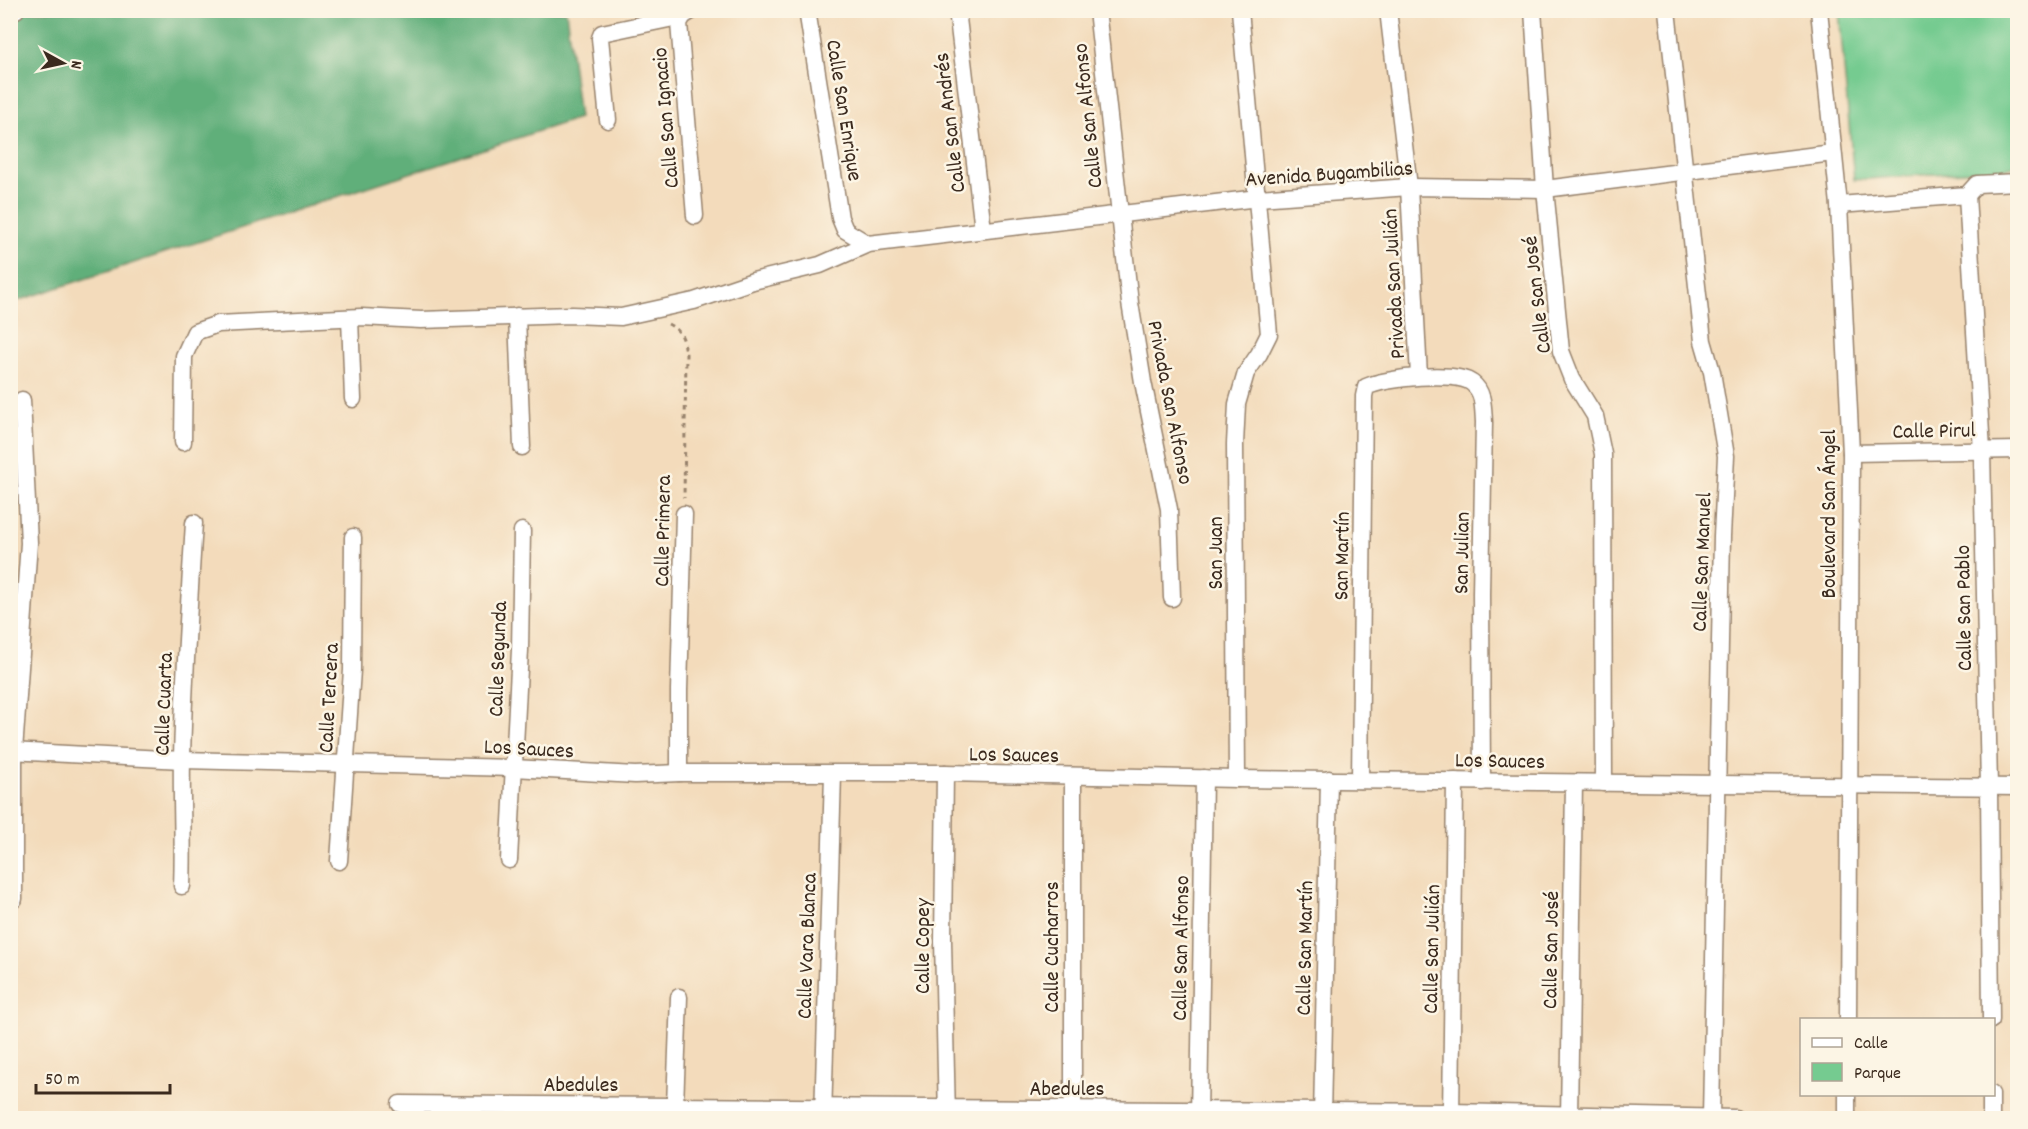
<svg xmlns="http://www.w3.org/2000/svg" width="2028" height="1129" font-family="Dekko,sans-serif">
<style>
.green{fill:#75cb90;stroke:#587a57;stroke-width:1.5}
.forest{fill:#60af7a;stroke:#4e6c4c;stroke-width:1.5}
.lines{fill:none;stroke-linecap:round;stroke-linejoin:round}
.street-casing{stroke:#97826c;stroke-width:19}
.path{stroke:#97826c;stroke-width:3;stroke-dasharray:4.5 4.5;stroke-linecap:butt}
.street{stroke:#fff;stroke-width:16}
.labels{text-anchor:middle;stroke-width:5;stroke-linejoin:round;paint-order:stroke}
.street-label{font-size:22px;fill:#3b2a1e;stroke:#fcf5e5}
</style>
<rect width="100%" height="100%" fill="#fcf5e5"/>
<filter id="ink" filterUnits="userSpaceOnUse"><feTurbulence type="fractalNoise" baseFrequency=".0167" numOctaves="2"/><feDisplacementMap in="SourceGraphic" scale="12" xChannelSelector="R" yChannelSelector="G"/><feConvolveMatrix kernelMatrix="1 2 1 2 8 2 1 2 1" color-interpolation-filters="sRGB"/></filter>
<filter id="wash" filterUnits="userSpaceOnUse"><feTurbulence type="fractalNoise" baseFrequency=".008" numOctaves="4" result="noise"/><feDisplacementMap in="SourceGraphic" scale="24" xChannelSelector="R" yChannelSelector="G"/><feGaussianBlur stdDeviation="1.35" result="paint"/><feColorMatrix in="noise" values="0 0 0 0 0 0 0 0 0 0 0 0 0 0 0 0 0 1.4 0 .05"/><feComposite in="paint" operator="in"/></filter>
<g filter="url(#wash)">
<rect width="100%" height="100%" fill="#f3dbbb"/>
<polygon class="green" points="1839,11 2017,11 2017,165 2003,169 1854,180"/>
<polygon class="forest" points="10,11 566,11 579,118 11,303"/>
</g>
<g filter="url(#ink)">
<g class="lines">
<defs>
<g id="street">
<polyline points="807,10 840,218 845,230 868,244 1258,198 1409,187 1545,189 1833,153"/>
<polyline points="957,10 983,230"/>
<polyline points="1097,10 1130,303 1143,382 1169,509 1172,598"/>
<polyline points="1388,10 1409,187 1419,376"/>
<polyline points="1533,10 1545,189 1561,351 1572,379 1595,416 1603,454 1604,783"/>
<polyline points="1667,10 1703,341 1712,372 1726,456 1722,536 1711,1118"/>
<polyline points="1819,10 1839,205 1851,453 1848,1020"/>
<polyline points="10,12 16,10"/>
<polyline points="683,16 679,23 695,216"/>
<polyline points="608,120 600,38 602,33 683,16 693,10"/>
<polyline points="1967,195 1982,451 1989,787 1991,1020"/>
<polyline points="1839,205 1967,195 1977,184 2018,182"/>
<polyline points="517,316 522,447"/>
<polyline points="350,318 353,399"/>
<polyline points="183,442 184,356 195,332 218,324 361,317 421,320 572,315 621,317 694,301 753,281 820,265 868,244"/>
<polyline points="1851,453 2018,450"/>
<polyline points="10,751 182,760 514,768 635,775 679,773 945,773 1237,779 2018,787"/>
<polyline points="679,773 679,690 684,514"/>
<polyline points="945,773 943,941 947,1118"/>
<polyline points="1237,779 1235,444 1237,404 1246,373 1259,354 1269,334 1240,10"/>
<path d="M1360 780 1364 396 1366 387C1384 378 1456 370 1472 383 1484 392 1483 408 1484 422L1481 594 1482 782"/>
<polyline points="509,860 520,650 522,531"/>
<polyline points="339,861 352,670 353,537"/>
<path d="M182 886C184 843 181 800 182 757 184 679 189 601 194 523"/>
<polyline points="14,899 14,751 29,543 22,400"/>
<polyline points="1991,1094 1991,1118"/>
<polyline points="400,1104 1451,1112 1735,1118"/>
<polyline points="675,1106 679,997"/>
<polyline points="823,1118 833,774"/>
<polyline points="1073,1118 1073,776"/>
<polyline points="1199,1118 1204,778"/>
<polyline points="1322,1118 1329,779"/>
<polyline points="1451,1118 1455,781"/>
<polyline points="1569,1118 1574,783"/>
<polyline points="1847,1118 1847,1094"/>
</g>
</defs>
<use href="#street" class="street-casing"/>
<path class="path" d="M668 324C682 331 684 338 686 354L684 498"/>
<use href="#street" class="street"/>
</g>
</g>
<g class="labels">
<g class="street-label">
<text transform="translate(846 110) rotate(81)" y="8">Calle San Enrique</text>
<text transform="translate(1086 116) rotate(-96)" y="8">Calle San Alfonso</text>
<text transform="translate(664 118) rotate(-95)" y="8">Calle San Ignacio</text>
<text transform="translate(948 123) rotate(-97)" y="8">Calle San Andrés</text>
<text transform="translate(1329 172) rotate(-4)" y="8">Avenida Bugambilias</text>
<text transform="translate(1392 284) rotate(-93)" y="8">Privada San Julián</text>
<text transform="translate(1535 295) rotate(-97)" y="8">Calle San José</text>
<text transform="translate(1172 402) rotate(79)" y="8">Privada San Alfonso</text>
<text transform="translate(1934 429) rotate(-1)" y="8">Calle Pirul</text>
<text transform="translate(1827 514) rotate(-90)" y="8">Boulevard San Ángel</text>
<text transform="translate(661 531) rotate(-89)" y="8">Calle Primera</text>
<text transform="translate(1214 553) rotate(-90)" y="8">San Juan</text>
<text transform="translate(1460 553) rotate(-89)" y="8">San Julian</text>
<text transform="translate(1340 556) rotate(-89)" y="8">San Martín</text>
<text transform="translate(1700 562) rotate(-88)" y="8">Calle San Manuel</text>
<text transform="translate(1962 608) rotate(-91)" y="8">Calle San Pablo</text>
<text transform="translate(496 659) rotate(-88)" y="8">Calle Segunda</text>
<text transform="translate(327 698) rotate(-87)" y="8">Calle Tercera</text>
<text transform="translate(162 704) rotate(-88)" y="8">Calle Cuarta</text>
<text transform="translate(529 747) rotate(3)" y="8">Los Sauces</text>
<text transform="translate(1014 753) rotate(1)" y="8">Los Sauces</text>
<text transform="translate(1500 759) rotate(1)" y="8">Los Sauces</text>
<text transform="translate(805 946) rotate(-88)" y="8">Calle Vara Blanca</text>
<text transform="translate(921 946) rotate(-90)" y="8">Calle Copey</text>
<text transform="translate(1050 947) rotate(-90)" y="8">Calle Cucharros</text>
<text transform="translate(1179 948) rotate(-89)" y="8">Calle San Alfonso</text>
<text transform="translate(1303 948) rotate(-89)" y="8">Calle San Martín</text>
<text transform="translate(1430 949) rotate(-89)" y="8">Calle San Julián</text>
<text transform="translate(1549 950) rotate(-89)" y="8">Calle San José</text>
<text x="581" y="1091">Abedules</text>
<text x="1067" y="1095">Abedules</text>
</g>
</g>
<rect width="2028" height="1129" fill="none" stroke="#fcf5e5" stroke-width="36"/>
<rect x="1800" y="1018" width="195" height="78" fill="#fcf5e5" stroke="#afa495" stroke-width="1.5"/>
<rect x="1812" y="1038" width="30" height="9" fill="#ffffff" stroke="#afa495" stroke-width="1.5"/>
<text x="1854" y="1048" font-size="18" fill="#3b2a1e">Calle</text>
<rect x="1812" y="1063" width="30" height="18" fill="#75cb90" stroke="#afa495" stroke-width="1.5"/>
<text x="1854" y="1078" font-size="18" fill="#3b2a1e">Parque</text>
<g transform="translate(63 63) rotate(98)" stroke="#fcf5e5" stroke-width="4.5" paint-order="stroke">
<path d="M0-4.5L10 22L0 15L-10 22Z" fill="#3b2a1e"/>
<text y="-9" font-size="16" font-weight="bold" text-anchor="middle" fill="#3b2a1e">N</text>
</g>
<path d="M36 1084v9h134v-9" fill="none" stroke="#3b2a1e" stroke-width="3"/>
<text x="45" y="1084" font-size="18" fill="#3b2a1e" stroke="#fcf5e5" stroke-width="4.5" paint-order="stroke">50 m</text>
</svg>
